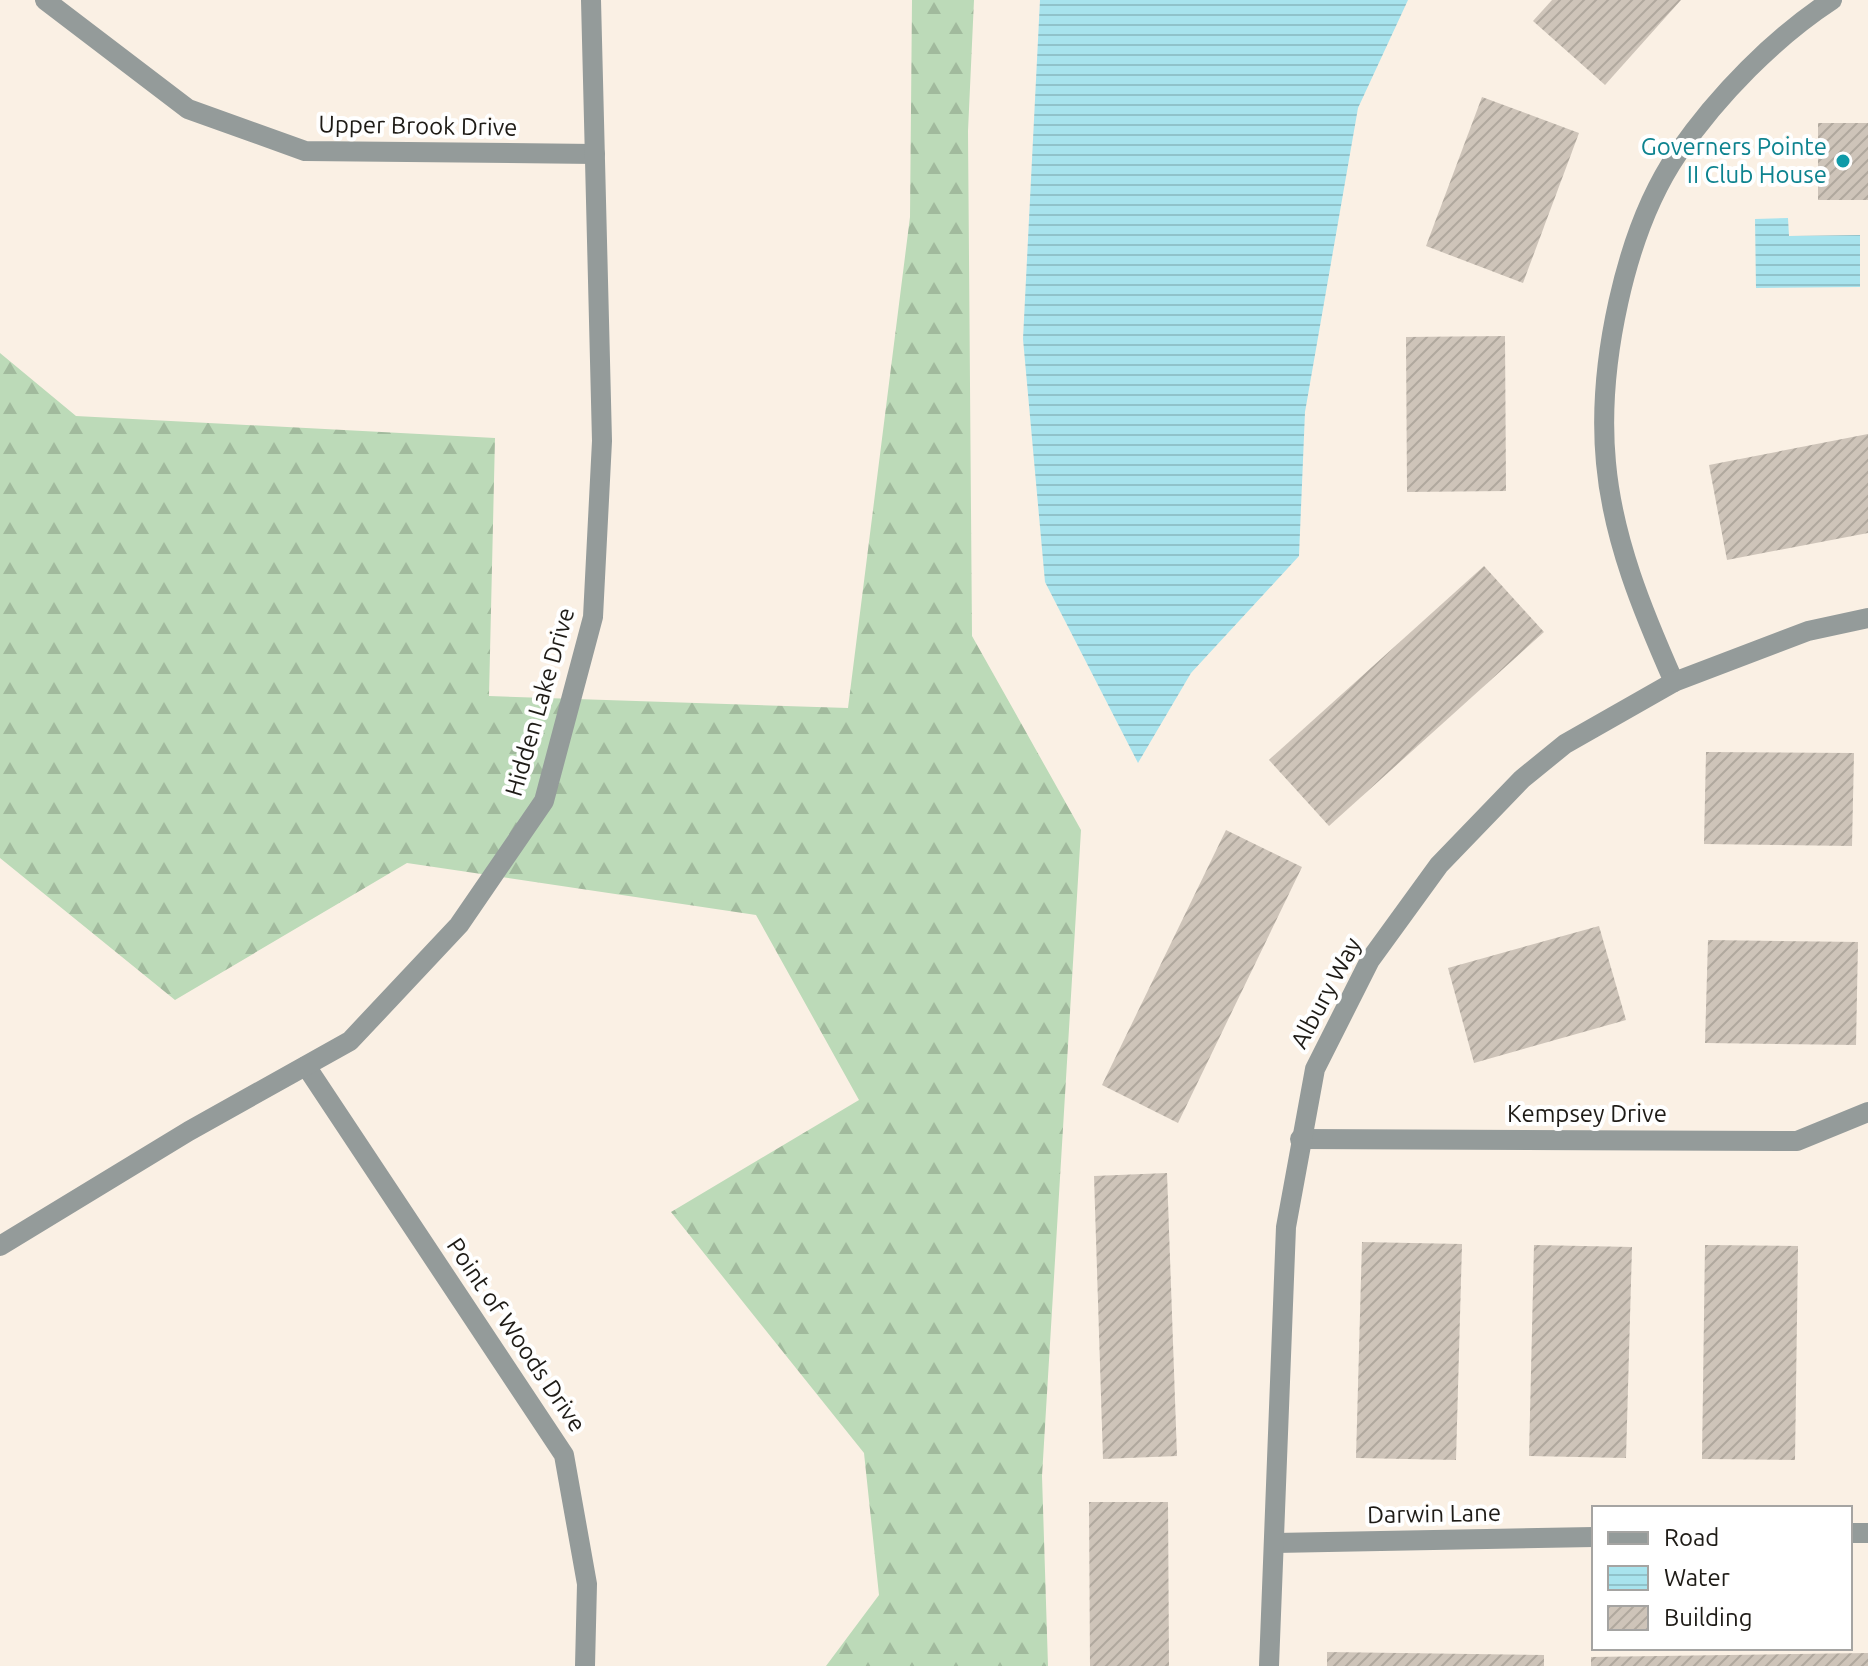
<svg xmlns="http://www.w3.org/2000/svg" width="1868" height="1666" font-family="Ubuntu,sans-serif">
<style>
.forest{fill:url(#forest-firs)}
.water{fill:url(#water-rules)}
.building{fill:url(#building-hatch)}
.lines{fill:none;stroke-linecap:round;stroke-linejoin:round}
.minor{stroke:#949b9a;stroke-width:20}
.tertiary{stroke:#949b9a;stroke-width:20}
.culture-dot{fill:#0f9aa8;stroke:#fff;stroke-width:3}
.labels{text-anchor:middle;stroke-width:8;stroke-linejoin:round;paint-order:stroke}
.street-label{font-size:24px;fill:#1e1b16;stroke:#fff}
.culture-label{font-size:24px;fill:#0d838f;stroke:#fff;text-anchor:end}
</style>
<defs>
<pattern id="forest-firs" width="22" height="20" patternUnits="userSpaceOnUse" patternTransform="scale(2)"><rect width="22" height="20" fill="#bcdab8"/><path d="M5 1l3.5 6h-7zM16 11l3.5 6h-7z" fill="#a1ba9d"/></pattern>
<pattern id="water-rules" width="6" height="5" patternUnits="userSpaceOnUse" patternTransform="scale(2)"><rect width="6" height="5" fill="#a8e3ed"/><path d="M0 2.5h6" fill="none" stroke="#90c2ca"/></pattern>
<pattern id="building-hatch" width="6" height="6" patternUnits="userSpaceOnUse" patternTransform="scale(2)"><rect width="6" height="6" fill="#cec4b9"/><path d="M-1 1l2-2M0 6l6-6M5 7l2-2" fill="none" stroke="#b0a89e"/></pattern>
</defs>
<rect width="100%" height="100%" fill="#faf0e4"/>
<polygon class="forest" points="912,0 974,0 968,131 972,636 1081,830 1042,1476 1048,1666 826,1666 879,1595 864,1453 671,1212 859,1100 756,915 407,863 175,1000 0,858 0,353 76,416 495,438 489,696 848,708 910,217"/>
<g class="water">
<polygon points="1040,0 1408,0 1358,108 1305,412 1299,556 1191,673 1138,763 1045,582 1023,339"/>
<polygon points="1788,218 1789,236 1860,235 1860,287 1756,288 1755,219"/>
</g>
<g class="building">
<polygon points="1552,0 1681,0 1605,85 1533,21"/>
<polygon points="1482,97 1579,133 1523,283 1426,246"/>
<rect x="1818" y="123" width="50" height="77"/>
<polygon points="1505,336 1506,491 1407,492 1406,337"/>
<polygon points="1868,434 1868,533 1727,560 1709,465"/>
<polygon points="1484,566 1544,632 1329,826 1269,760"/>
<polygon points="1706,752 1854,753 1852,846 1704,844"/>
<polygon points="1226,830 1302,867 1178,1123 1102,1085"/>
<polygon points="1599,926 1626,1020 1474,1063 1448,968"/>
<polygon points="1708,940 1858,942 1856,1045 1705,1043"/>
<polygon points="1167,1173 1177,1456 1103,1459 1094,1176"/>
<polygon points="1362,1242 1462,1244 1456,1460 1356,1458"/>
<polygon points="1534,1245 1632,1247 1626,1458 1529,1456"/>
<polygon points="1705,1245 1798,1246 1795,1460 1702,1459"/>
<polygon points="1089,1502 1168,1502 1169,1666 1090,1666"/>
<polygon points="1327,1652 1544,1655 1544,1666 1327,1666"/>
<polygon points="1868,1653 1868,1666 1591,1666 1591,1657"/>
</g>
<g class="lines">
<g class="minor">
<polyline points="45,0 188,109 305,151 595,154"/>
<path d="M1674 682C1643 612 1613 540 1606 463 1597 368 1624 232 1678 153 1718 95 1774 38 1832 0"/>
<polyline points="306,1066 564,1455 587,1584 585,1666"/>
<polyline points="1300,1139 1797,1141 1868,1112"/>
<polyline points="1850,1533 1868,1533"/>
<polyline points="1275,1543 1594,1537"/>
<polyline points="1269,1666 1286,1227 1315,1069 1370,960 1439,865 1522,779 1565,744 1674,682 1808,631 1868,618"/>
</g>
<polyline class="tertiary" points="0,1246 189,1131 350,1041 459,925 544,801 593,617 602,441 591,0"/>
</g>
<circle class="culture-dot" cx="1843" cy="161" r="8"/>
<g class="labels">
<g class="street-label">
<text transform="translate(418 126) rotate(1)" y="8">Upper Brook Drive</text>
<text transform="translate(540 702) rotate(-74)" y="8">Hidden Lake Drive</text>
<text transform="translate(1326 993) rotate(-62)" y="8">Albury Way</text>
<text x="1587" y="1122">Kempsey Drive</text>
<text transform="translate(516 1335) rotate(56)" y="8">Point of Woods Drive</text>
<text transform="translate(1434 1514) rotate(-1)" y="8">Darwin Lane</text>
</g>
<g class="culture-label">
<text x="1827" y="155">Governers Pointe<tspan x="1827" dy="28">II Club House</tspan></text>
</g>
</g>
<rect x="1592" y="1506" width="260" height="144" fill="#ffffff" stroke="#a5a4a2" stroke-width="2"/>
<rect x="1608" y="1532" width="40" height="12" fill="#949b9a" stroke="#a5a4a2" stroke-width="2"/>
<text x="1664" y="1546" font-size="24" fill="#1e1b16">Road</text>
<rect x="1608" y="1566" width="40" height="24" fill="url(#water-rules)" stroke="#a5a4a2" stroke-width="2"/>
<text x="1664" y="1586" font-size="24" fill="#1e1b16">Water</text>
<rect x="1608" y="1606" width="40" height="24" fill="url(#building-hatch)" stroke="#a5a4a2" stroke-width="2"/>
<text x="1664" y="1626" font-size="24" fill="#1e1b16">Building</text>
</svg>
